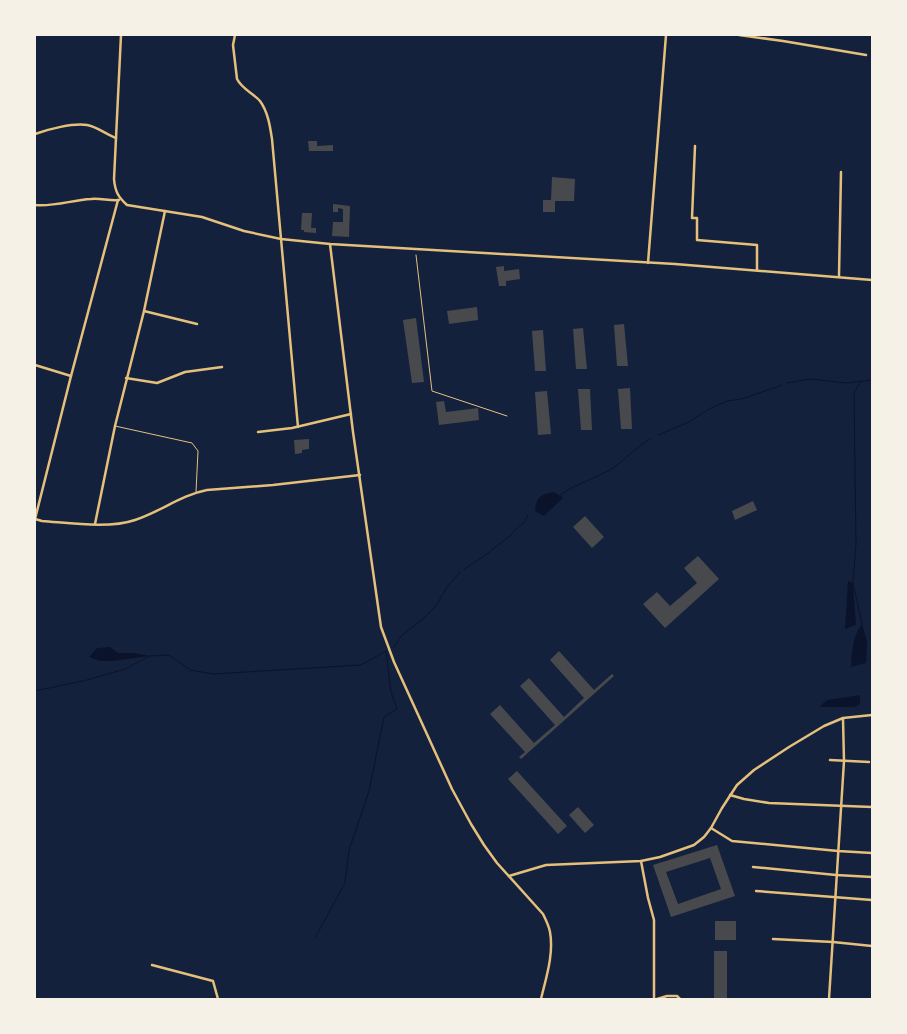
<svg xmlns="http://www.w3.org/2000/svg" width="907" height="1034" font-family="'Open Sans',sans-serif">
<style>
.water{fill:#0b132b}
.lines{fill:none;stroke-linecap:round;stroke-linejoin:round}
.stream{stroke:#0b132b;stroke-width:1}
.building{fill:#48494c;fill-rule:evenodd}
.service{stroke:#e5c07b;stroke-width:1}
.minor{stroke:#e5c07b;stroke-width:2.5}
</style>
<rect width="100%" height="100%" fill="#14213d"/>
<g class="water">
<path d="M554 492 563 498 544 516 535 511C536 497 541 494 554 492Z"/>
<polygon points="848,581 853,583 856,625 845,629"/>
<path d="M862 624 867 641 866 663 851 667C852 652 852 637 862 624Z"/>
<polygon points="110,647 118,653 134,653 150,656 113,661 100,661 89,657 97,648"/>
<polygon points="860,695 860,704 854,707 819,707 827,700"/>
</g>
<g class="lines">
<g class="stream">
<polyline points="861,381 854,393 856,544 853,583 862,624"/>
<polyline points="787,383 810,379 847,383 872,380"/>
<polyline points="658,435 687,423 711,408 727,401 742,399 782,385"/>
<path d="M560 495C577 483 598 478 616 466 628 457 637 446 650 439"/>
<polyline points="464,569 483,557 511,535 519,526 524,523 528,515"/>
<polyline points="393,647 395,646 400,637 424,618 436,606 448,585 460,573"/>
<polyline points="35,691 87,680 125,669 150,656 169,655 190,670 213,674 361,665 386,651 391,692 397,709 384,717 369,791 349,850 345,883 315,938"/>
</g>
</g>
<g class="building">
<polygon points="308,141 317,141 317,146 333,145 333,151 309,151"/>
<polygon points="552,177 575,179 574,201 555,201 555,212 543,212 543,200 551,200"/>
<polygon points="333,204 350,206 349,237 332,236 333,222 343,222 343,209 338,208 338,212 333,212"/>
<polygon points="302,213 312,213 311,228 316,228 316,233 304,232 304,230 301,230"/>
<polygon points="504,266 504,271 519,269 520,279 506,281 506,286 499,286 496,267"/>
<polygon points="477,307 478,320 449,324 447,311"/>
<polygon points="416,318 424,382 412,383 403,320"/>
<polygon points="624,324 628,366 617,366 614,325"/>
<polygon points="583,328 587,369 576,369 573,329"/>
<polygon points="543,330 546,371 535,371 532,331"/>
<polygon points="630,388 632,429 621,429 618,389"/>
<polygon points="578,389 590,389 592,430 581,430"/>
<polygon points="547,391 551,434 538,435 535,392"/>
<polygon points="444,401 446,412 478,408 479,420 439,425 436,402"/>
<polygon points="309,439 309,449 302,450 302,453 295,454 294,440"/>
<polygon points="753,501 757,510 735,520 732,511"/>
<polygon points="585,516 604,537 592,548 573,527"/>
<polygon points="698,556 719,579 665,628 643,604 657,592 670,606 697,583 684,568"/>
<polygon points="559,651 594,690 612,674 614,676 521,759 519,757 525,752 490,714 500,705 534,743 555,725 520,686 529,678 564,717 584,698 550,660"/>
<polygon points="517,771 567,826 558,834 508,779"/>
<polygon points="578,807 594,825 585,833 569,815"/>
<path d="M717 845 735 896 671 917 653 865ZM710 858 721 889 678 904 666 872Z"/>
<rect x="715" y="921" width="21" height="19"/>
<rect x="714" y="951" width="13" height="48"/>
</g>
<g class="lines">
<g class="service">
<polyline points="416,255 432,391 507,416"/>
<polyline points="115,426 192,443 198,451 196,492"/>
</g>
<g class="minor">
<path d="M121 35 114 179C115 191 118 197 127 205L202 217 244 231 281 239 330 244 675 264 872 280"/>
<path d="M235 35 233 45 237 79C242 89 253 93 260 101 268 112 270 126 272 139L298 427"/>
<polyline points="739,35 783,41 866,55"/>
<path d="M35 134C49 129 72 123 87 125 96 126 107 135 116 138"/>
<polyline points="695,146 692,218 697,218 697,240 757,245 757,270"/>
<path d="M35 205C54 207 72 200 91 199 100 198 110 201 119 200"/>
<path d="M330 244 353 432 381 627 394 662 452 789 471 824 484 845 497 863 543 914C546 920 549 926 550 932 554 954 546 978 541 999"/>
<polyline points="648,263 666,35"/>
<polyline points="839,276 841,172"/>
<polyline points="144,311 197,324"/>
<polyline points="35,365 71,376"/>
<polyline points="126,378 157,383 185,372 222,367"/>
<polyline points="258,432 292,428 351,414"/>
<path d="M35 519 42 521C70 523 109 529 135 520 160 512 181 495 207 490L273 485 360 475"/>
<polyline points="35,519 71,376 118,200"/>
<polyline points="95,524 115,426 144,311 165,211"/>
<polyline points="830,760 869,762"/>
<polyline points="730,795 744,799 769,803 872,807"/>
<polyline points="711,828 732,841 838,851 872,853"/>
<polyline points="641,861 648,898 654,920 654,999"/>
<polyline points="753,867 836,875 872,877"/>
<polyline points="509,876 546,865 641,861 660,857 694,845 704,837 711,828 722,808 737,785 754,770 789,747 824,726 843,718 872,715"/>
<polyline points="756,891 872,900"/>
<polyline points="773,939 833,942 872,946"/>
<polyline points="152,965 213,981 218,999"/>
<polyline points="657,999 667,996 677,996 680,999"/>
<polyline points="829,999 844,761 843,719"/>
</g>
</g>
<rect width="907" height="1034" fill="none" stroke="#f6f1e7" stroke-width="72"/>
</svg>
